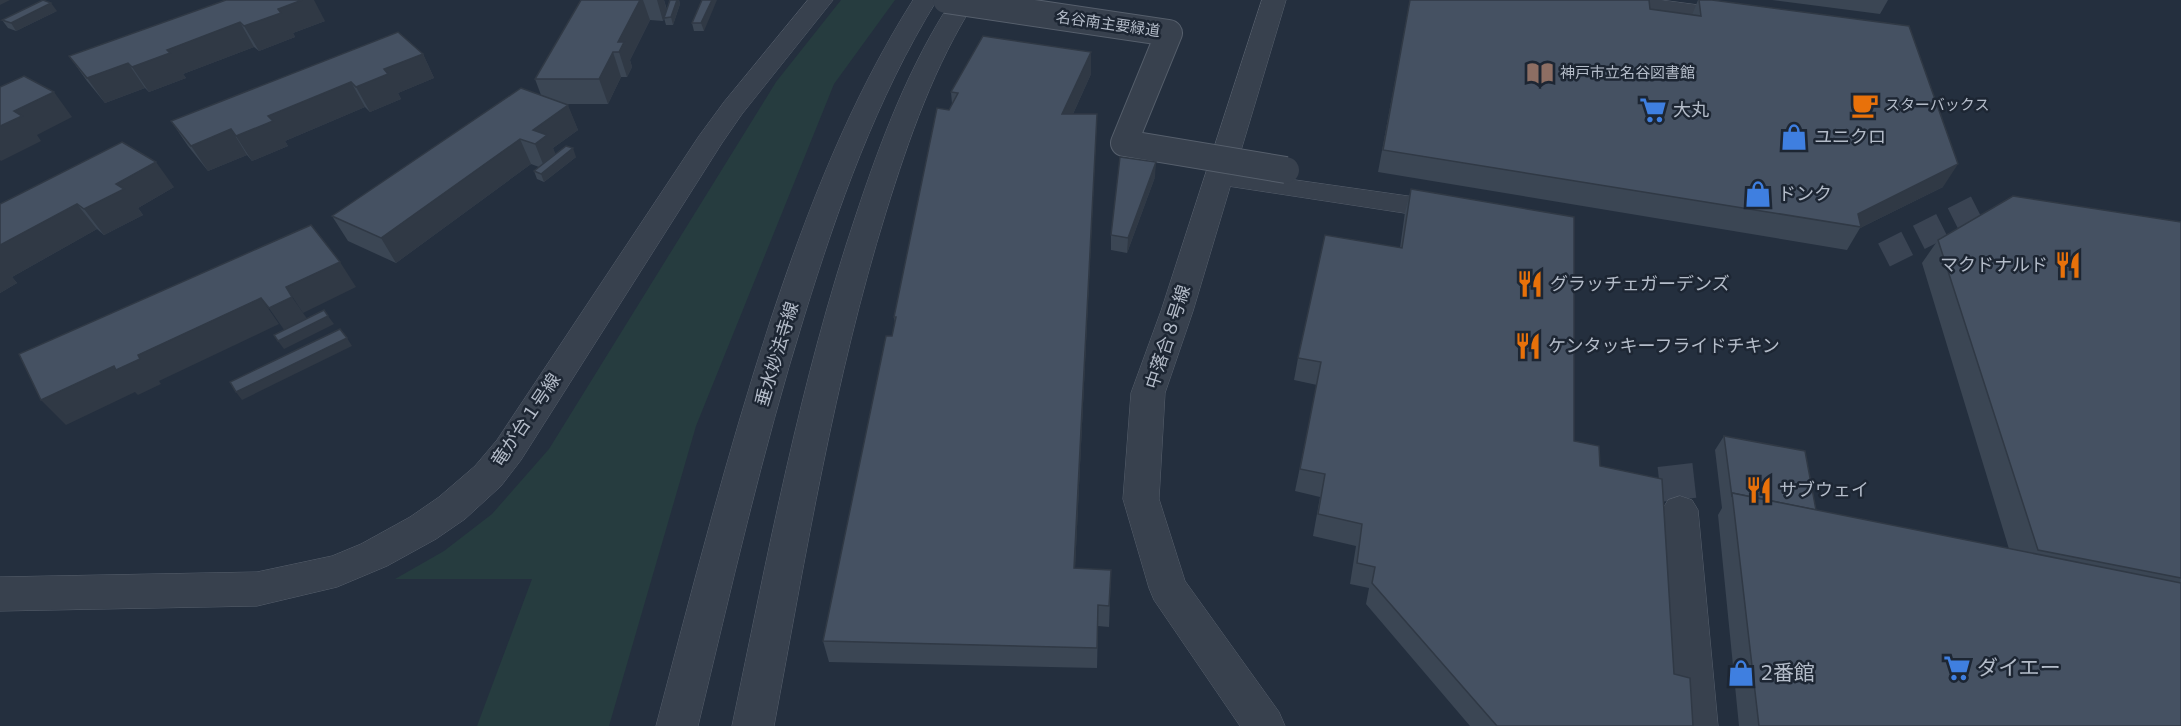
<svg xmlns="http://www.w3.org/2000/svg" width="2181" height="726" font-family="Commissioner,'Noto Sans JP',sans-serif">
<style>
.green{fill:#263c3f}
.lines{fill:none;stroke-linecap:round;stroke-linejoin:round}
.pedestrian-tunnel-far1{stroke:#3a4453;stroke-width:26;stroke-dasharray:26 13;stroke-linecap:butt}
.pedestrian-tunnel{stroke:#3a4453;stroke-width:35;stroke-dasharray:35 17;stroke-linecap:butt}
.pedestrian-casing{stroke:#565f6c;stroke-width:1}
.minor-casing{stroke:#565f6c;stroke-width:1}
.tertiary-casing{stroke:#565f6c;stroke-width:1}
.pedestrian{fill:#38414e;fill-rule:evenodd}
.minor{fill:#38414e;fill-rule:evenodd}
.tertiary{fill:#38414e;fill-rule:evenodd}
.pedestrian-bridge-casing{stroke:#565f6c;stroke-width:28;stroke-linecap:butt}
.pedestrian-bridge{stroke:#38414e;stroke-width:26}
.wall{fill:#3b4654}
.shaded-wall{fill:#303945}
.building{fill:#455162;stroke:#303945;stroke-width:1.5}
.labels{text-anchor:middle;stroke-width:5;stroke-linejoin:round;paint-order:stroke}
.far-street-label{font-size:15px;fill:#b4bcc9;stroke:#1d2633}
.far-poi-label{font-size:15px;fill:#b4bcc9;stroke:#1d2633;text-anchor:start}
.poi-label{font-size:18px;fill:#b4bcc9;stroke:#1d2633;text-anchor:start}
.street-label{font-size:18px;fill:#b4bcc9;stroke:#1d2633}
.near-poi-label{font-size:21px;fill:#b4bcc9;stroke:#1d2633;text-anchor:start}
</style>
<rect width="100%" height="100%" fill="#242f3e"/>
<polygon class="green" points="841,0 895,0 834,84 696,426 609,726 477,726 532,579 395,579 444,551 492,514 549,449 776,82"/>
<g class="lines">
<polyline class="pedestrian-tunnel-far1" points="1884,255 1979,207"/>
<polyline class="pedestrian-tunnel" points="1675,465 1680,510"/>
<defs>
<g id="pedestrian">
<polygon points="1600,0 1661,0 1736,10 1744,12 1747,17 1744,22 1736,24 1611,7 1603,5"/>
<polygon points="1218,169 1450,202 1460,205 1464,211 1460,217 1450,220 1208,183 1205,177 1208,171"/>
<polygon points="1680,496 1692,500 1698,510 1718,726 1678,726 1662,510 1668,500"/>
</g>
<g id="minor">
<polygon points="808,0 833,0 742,114 722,143 521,460 501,486 465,519 436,539 387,566 337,587 257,606 0,611 0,577 257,572 332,556 361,544 410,517 439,497 475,466 497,440 699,136 724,102"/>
<polygon points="1262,0 1286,0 1193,311 1165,393 1159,499 1185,581 1279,712 1285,726 1240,726 1154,600 1149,588 1123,499 1131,393 1161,311"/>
</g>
<g id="tertiary">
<path d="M913 0H937C876 99 838 207 804 317 762 452 731 589 698 726H656C692 590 727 453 771 319 808 208 850 100 913 0Z"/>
<path d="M952 0H976C934 66 909 138 886 212 834 380 806 554 774 726H732C768 554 800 381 856 215 881 140 909 66 952 0Z"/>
</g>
</defs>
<use href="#pedestrian" class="pedestrian-casing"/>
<use href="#minor" class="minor-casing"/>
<use href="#tertiary" class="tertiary-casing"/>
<use href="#pedestrian" class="pedestrian"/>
<use href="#minor" class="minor"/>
<use href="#tertiary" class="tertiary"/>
<defs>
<polyline id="pedestrian-bridge" points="946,0 1169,33 1124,143 1286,170"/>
</defs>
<use href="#pedestrian-bridge" class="pedestrian-bridge-casing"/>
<use href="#pedestrian-bridge" class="pedestrian-bridge"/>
</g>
<g class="wall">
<polygon points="226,0 325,21 293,33 295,37 259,51 254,47 183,74 186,78 149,92 145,88 105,103 87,81 69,56"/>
<polygon points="581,0 664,0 667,10 670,0 679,0 680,4 673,25 666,25 664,18 663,21 650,20 630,60 632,67 627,77 621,77 608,104 567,104 578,130 553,148 555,154 576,157 544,182 537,179 534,171 539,167 531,164 396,263 348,241 332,216 541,95 535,79"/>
<polygon points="702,0 704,31 694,31 692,23"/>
<polygon points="1410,0 1649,0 1650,9 1692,15 1698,0 1712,0 1943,187 1860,228 1847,250 1378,172"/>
<polygon points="1772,0 1888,0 1880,14"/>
<polygon points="57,11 16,31 8,28 2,20"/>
<polygon points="423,54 434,78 398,93 401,99 370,112 365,107 285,141 288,146 252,161 247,155 208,171 188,146 171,121"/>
<polygon points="1091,74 1073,114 1096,137 1075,568 1111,570 1109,627 1098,626 1097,668 829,662 823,641 895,323 894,317 949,110 952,104 951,92"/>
<polygon points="1155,177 1127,253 1111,250 1111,235"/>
<polygon points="174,187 138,208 143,215 104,235 97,229 12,277 17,283 0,293 0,204"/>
<polygon points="1411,189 1574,441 1600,466 1693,726 1470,726 1366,604 1369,588 1350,584 1356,546 1313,536 1320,497 1295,491 1317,385 1294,380 1298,358 1400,248 1405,212"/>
<polygon points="2181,222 2181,726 1739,726 1718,515 1722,508 1715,450 1724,436 1816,510 2009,549 1922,263 1938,240"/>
</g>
<g class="shaded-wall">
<polygon points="0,0 10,0 0,5"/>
<polygon points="302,0 314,0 325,21 293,33 295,37 259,51 244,26 278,9"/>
<polygon points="640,0 643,0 650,20 630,60 632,67 627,77 619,52 618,42"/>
<polygon points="657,0 664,0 667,12 663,21"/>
<polygon points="677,0 679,0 680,4 673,25 671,17"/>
<polygon points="712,0 717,0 704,31 701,23"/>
<polygon points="51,3 57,11 16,31 11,23"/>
<polygon points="240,22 254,47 183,74 186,78 149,92 132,67 167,50"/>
<polygon points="613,52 621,77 608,104 599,79"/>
<polygon points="1091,52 1091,74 1063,136 1062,114"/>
<polygon points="423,54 434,78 398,93 401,99 370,112 356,87 384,69"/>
<polygon points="128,63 145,88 105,103 87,78"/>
<polygon points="351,82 365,107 285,141 288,146 252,161 236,136 268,116"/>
<polygon points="54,92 72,117 37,135 41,141 1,161 0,160 0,126 14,111"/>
<polygon points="568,105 578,130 553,148 558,160 545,169 535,144 533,130"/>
<polygon points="1097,114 1096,137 1074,590 1074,568"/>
<polygon points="231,129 247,155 208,171 191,146"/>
<polygon points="520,139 531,164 396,263 381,238"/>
<polygon points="573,148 576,157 544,182 541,174"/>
<polygon points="156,162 174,187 138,208 143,215 104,235 84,209 116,184"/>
<polygon points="1156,162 1155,177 1127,253 1128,238"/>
<polygon points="1958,164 1943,187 1860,228 1861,227 1858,214"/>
<polygon points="77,204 97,229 12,277 17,283 0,293 0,245"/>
<polygon points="340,262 356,287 303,313 286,287"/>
<polygon points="292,297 310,323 287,334 269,308"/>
<polygon points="261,298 279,324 159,381 161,384 138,395 135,392 66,425 41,400"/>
<polygon points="328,316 334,324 284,349 278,341"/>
<polygon points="347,338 352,346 242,400 236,392"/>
</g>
<g class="building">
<polygon points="43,0 51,3 11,23 2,20"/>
<polygon points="226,0 302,0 278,9 281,13 244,26 240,22 167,50 170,53 132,67 128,63 87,78 69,56"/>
<polygon points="581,0 640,0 618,42 624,42 619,52 613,52 599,79 535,79"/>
<polygon points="670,0 677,0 671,17 664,18"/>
<polygon points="702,0 712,0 701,23 692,23"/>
<polygon points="1410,0 1649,0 1650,9 1701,16 1699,0 1712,0 1909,26 1958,164 1858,214 1861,227 1383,150"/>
<polygon points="398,32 423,54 384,69 388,74 356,87 351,82 268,116 273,121 236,136 231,129 191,146 171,121"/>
<polygon points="983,36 1091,52 1062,114 1097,114 1074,568 1111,570 1109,606 1098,605 1097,648 823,641 886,336 892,336 896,317 894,317 937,108 949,110 958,93 951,92"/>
<polygon points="24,76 54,92 14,111 22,116 0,126 0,87"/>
<polygon points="521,88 568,105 533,130 547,135 535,144 520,139 381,238 332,216"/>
<polygon points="122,142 156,162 116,184 124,189 84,209 77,204 0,245 0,204"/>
<polygon points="566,146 573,148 541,174 534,171"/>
<polygon points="1120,157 1156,162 1128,238 1111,235"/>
<polygon points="1411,189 1574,217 1574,441 1599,446 1600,466 1662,479 1674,674 1690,678 1693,726 1497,726 1372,583 1375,567 1357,563 1362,524 1318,514 1325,474 1300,469 1321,362 1298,358 1325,235 1402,248"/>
<polygon points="2013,196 2181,222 2181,578 2038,550 1938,240"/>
<polygon points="311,225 340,262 286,287 292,297 269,308 261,298 138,355 140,359 116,370 114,366 41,400 19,354"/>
<polygon points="324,310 328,316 278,341 274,335"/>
<polygon points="340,329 347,338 236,392 230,382"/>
<polygon points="1724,436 1805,451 1816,510 1732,493 1732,497"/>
<polygon points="1732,493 2181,583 2181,726 1759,726"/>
</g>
<defs>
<symbol id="library-bare" viewBox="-9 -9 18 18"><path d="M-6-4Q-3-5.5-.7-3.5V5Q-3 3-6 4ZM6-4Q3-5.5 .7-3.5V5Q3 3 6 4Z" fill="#8d6e63" stroke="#1d2633" stroke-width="2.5" paint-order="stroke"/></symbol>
<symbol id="cafe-bare" viewBox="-9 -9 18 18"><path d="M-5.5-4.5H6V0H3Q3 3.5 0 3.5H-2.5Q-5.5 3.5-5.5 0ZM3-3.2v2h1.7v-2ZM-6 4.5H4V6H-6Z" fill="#e8710a" stroke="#1d2633" stroke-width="2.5" paint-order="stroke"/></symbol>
<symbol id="supermarket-bare" viewBox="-9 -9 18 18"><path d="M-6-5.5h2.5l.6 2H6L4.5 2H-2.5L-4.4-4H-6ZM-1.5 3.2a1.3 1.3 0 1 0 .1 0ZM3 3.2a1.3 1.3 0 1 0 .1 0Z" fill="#3f7fe0" stroke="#1d2633" stroke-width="2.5" paint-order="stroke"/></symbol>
<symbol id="shop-bare" viewBox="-9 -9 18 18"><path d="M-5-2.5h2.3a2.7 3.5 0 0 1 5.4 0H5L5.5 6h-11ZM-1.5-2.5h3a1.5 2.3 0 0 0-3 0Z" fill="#3f7fe0" stroke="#1d2633" stroke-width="2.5" paint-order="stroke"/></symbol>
<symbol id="restaurant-bare" viewBox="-9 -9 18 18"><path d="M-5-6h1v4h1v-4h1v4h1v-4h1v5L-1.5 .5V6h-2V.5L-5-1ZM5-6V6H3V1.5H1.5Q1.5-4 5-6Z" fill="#e8710a" stroke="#1d2633" stroke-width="2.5" paint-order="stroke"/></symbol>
</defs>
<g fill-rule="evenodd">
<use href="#library-bare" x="1521" y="54" width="38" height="38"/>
<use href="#cafe-bare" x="1846" y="86" width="38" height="38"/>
<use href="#supermarket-bare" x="1634" y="91" width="38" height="38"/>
<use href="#shop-bare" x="1775" y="118" width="38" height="38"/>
<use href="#shop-bare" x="1739" y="175" width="38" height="38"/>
<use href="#restaurant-bare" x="2049" y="246" width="38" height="38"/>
<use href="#restaurant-bare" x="1511" y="265" width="38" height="38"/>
<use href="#restaurant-bare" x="1509" y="327" width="38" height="38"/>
<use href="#restaurant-bare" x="1740" y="471" width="38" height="38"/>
<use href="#supermarket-bare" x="1938" y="649" width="38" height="38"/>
<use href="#shop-bare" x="1722" y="654" width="38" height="38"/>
</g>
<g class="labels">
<g class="far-street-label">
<text transform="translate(1108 24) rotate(8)" y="5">名谷南主要緑道</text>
</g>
<g class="far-poi-label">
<text x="1560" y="78">神戸市立名谷図書館</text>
<text x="1885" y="110">スターバックス</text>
</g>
<g class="poi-label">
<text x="1673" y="116">大丸</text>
<text x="1814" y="143">ユニクロ</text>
<text x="1778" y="200">ドンク</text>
<text x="2048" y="271" text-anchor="end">マクドナルド</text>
<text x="1550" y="290">グラッチェガーデンズ</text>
<text x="1548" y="352">ケンタッキーフライドチキン</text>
<text x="1779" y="496">サブウェイ</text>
</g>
<g class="street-label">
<text transform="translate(1168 337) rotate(-72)" y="6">中落合８号線</text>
<text transform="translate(777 354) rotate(-73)" y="6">垂水妙法寺線</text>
<text transform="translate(526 420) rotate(-56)" y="6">竜が台１号線</text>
</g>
<g class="near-poi-label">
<text x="1977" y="675">ダイエー</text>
<text x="1761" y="680">2番館</text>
</g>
</g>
</svg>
